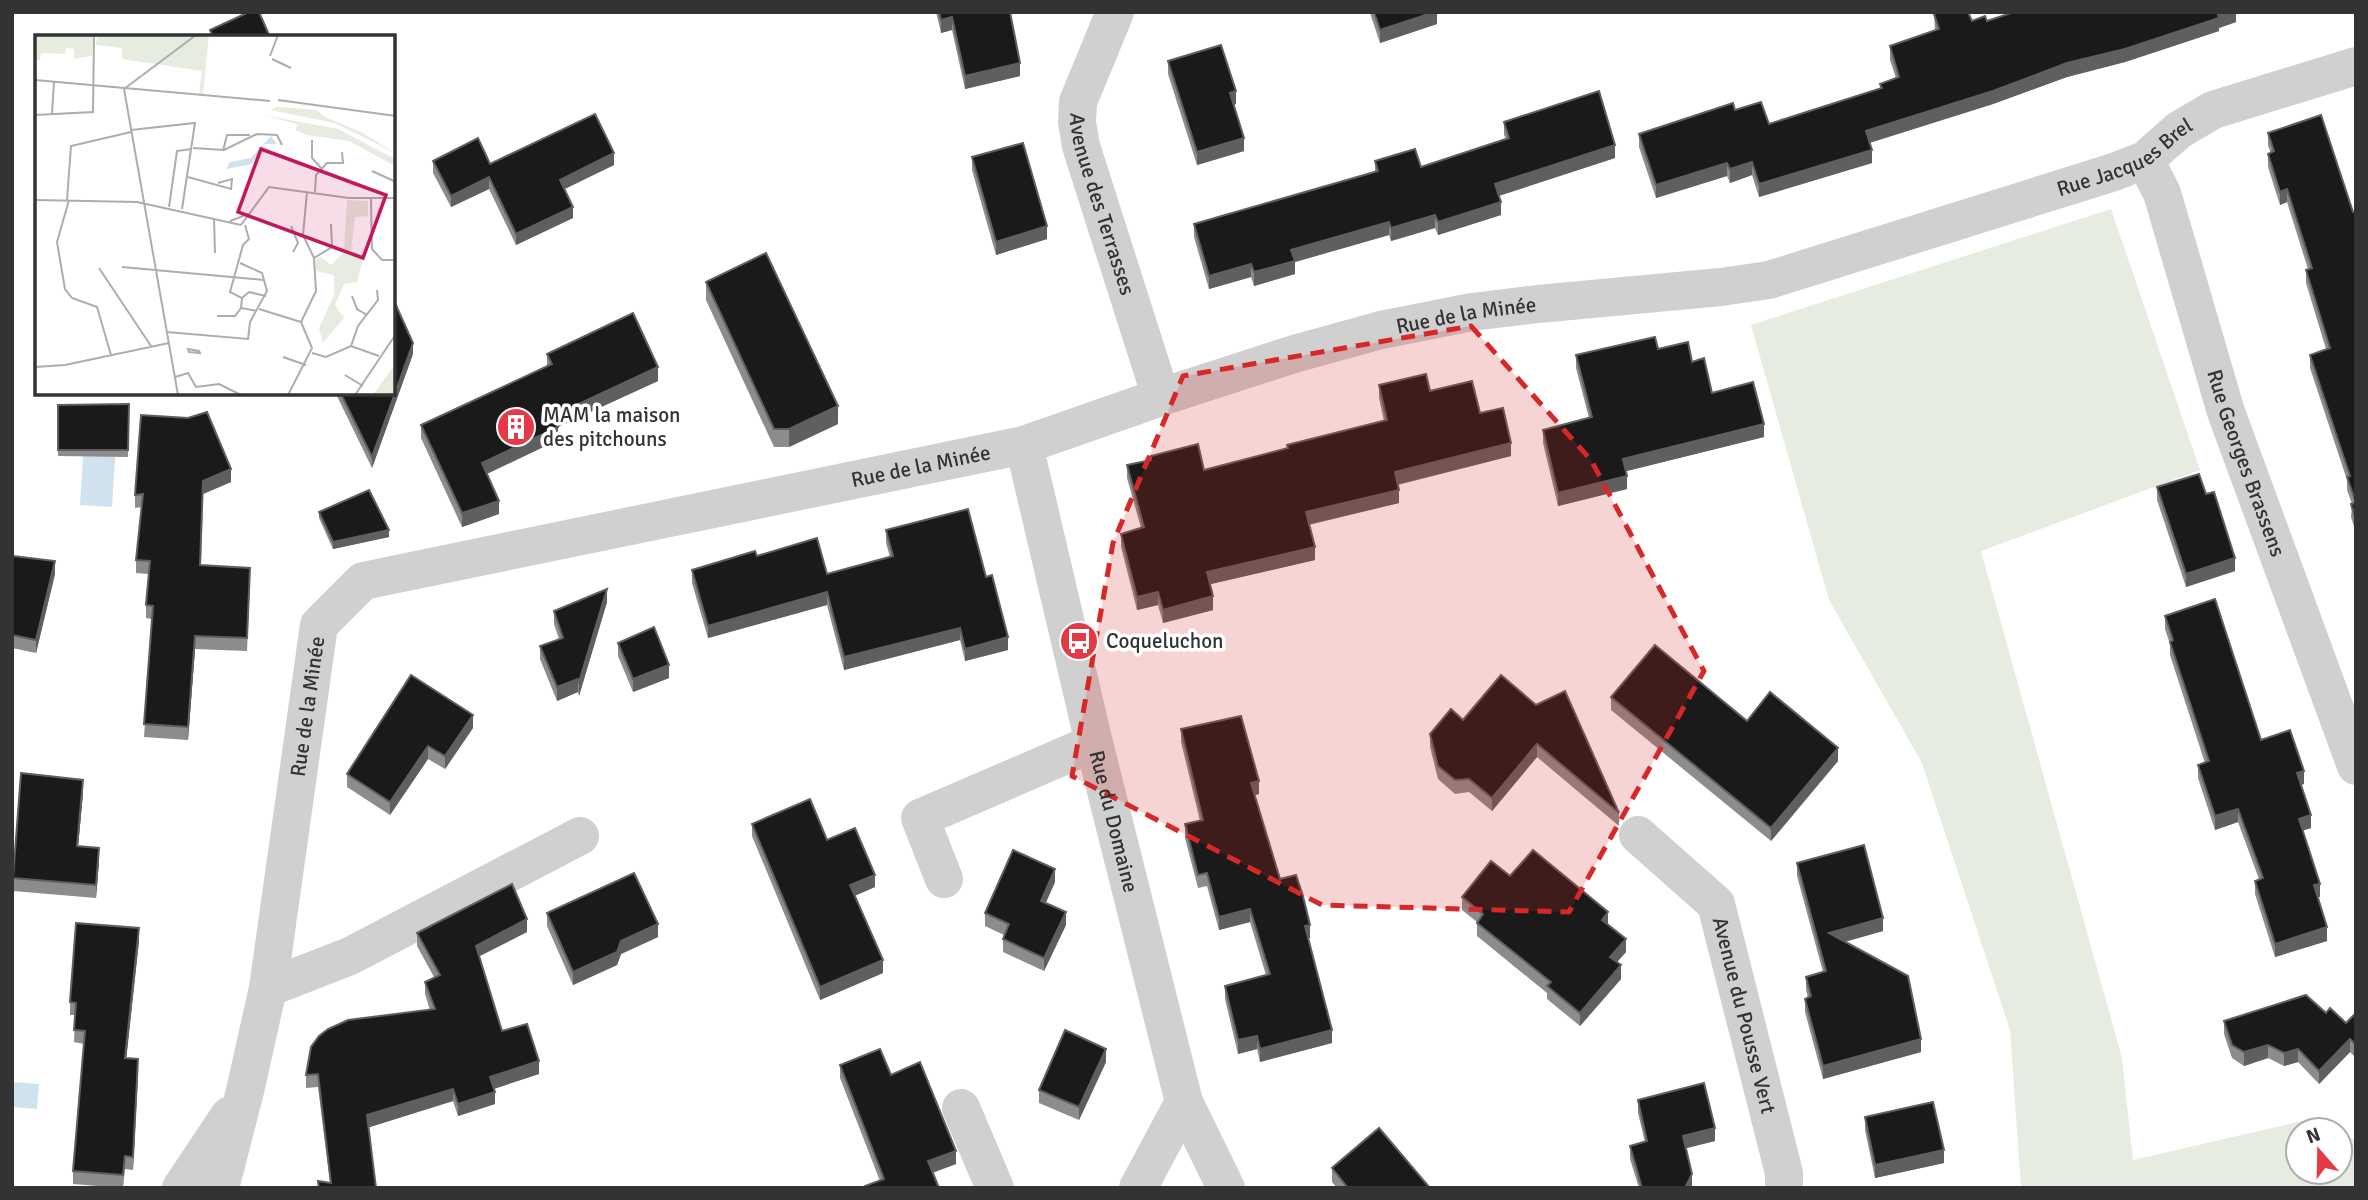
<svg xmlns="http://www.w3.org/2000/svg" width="2368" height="1200" font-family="Signika,sans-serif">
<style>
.green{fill:#e6ecdf}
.water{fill:#cfe2ee}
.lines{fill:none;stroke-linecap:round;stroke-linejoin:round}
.street{stroke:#d0d0d0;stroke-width:38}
.wall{fill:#8c8c8c}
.shaded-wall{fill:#5f5f5f}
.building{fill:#1a1a1a;stroke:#5f5f5f;stroke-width:2}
.marked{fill:#d62828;fill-opacity:0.2;stroke:#d62828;stroke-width:5;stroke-dasharray:14 9;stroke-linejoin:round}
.labels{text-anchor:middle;stroke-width:7;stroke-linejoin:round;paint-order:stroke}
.street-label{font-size:21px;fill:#333;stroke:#fff}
.poi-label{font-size:21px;fill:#333;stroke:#fff;text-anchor:start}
.inset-road{fill:none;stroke:#adadad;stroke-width:2}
.view{fill:#c2185b;fill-opacity:0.15;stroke:#c2185b;stroke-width:3.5}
.inset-edge{fill:none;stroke:#333;stroke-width:3.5}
</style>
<rect width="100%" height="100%" fill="#fff"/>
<polygon class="green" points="2111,209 2200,470 1981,551 2122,1058 2133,1160 2307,1120 2330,1130 2298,1130 2298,1172 2340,1172 2340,1134 2356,1140 2356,1188 2021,1188 2010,1030 1922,763 1829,600 1751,325"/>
<g class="water">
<polygon points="84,441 116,443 112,507 80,505"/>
<polygon points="12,1082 39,1084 37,1109 12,1107"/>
</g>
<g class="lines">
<g class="street">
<path id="s1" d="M1115 12 1078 102 1077 122 1081 146 1161 397"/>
<path id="s2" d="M2145 160 2162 193 2226 412 2356 766"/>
<path id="s3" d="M1024 445 1094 743 1184 1102 1226 1188"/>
<path id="s4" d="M1638 835 1716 904 1784 1173V1188"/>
<polyline points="944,879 920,818 1094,743"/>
<polyline points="268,988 350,956 580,836"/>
<polyline points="961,1108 995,1188"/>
<polyline points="181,1188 229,1116"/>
<path id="s5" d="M220 1188 245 1091 268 988 319 625 363 581 1024 445 1161 397 1294 354 1381 330 1472 312 1538 304 1721 287 1769 280 2114 172 2145 160 2179 130 2213 110 2356 66"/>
<polyline points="1138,1188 1184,1102"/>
</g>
</g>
<g class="wall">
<polygon points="936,12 1010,12 1020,76 965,89 952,30 941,33"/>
<polygon points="1366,12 1437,12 1437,24 1380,43 1370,13 1367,14"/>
<polygon points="2236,12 2236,22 2219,28 2219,31 2125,62 2067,77 1993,104 1869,143 1872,163 1759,197 1752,175 1730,183 1727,176 1656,198 1639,147 1639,134 1735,110 1769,124 1880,88 1880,84 1896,78 1890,60 1890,46 1935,30 1934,14 1972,21 1987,21"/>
<polygon points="1168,61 1236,104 1234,105 1244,151 1197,165 1168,74"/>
<polygon points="1504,122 1615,158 1499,196 1501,215 1438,235 1435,228 1391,241 1389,235 1295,262 1295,274 1254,286 1251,277 1209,289 1194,237 1194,224 1375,172 1375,161 1421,167 1506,139 1504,135"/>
<polygon points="2268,133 2353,212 2356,211 2356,533 2351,517 2352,504 2347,490 2347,480 2310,368 2310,355 2326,349 2306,283 2306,270 2308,269 2287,202 2280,205 2268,167 2268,154 2271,153 2268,146"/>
<polygon points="972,157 1047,239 996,255 972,170"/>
<polygon points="433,161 490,164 614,165 565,189 573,218 516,245 489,189 451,207 433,173"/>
<polygon points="706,282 838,424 789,447 774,447 706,300"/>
<polygon points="1658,349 1692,362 1712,393 1764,437 1626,471 1627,489 1558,506 1543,443 1543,430 1589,418 1576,368 1576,355"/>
<polygon points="413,354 372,468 336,394 394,394"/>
<polygon points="547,354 658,381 558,427 558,440 487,474 499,514 462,527 421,438 421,425 547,366"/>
<polygon points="1379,385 1430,391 1480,413 1511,456 1398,485 1399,503 1309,525 1315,560 1210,584 1213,610 1163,623 1158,605 1137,610 1121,547 1121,534 1141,528 1127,478 1127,465 1204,470 1287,448 1287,445 1384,421 1379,398"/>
<polygon points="129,404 128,457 58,456 58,405"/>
<polygon points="231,482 203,494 201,565 250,582 247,651 195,649 188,740 144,737 152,619 146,618 146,605 149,574 136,573 136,560 142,507 135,508 135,495"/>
<polygon points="2157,487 2206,494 2235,571 2186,587 2157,500"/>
<polygon points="319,512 389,537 333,549 319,518"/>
<polygon points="886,530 986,577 1008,650 965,661 960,640 844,670 827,605 708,638 692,583 692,570 757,556 827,574 890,557 886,543"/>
<polygon points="12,559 55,574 36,653 12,648"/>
<polygon points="607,602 579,696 578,692 557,701 540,659 540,646 559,639 554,624 554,611"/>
<polygon points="2165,616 2261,740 2304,784 2301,785 2311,828 2302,830 2320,897 2318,897 2327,941 2275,957 2255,894 2255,881 2259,879 2238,822 2215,830 2198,778 2198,765 2205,763 2170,655 2170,644 2165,629"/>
<polygon points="618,643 669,678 633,692 618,656"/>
<polygon points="1501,675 1619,813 1619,826 1537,757 1492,811 1469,792 1455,794 1438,779 1430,747 1430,734 1463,720"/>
<polygon points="1611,697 1747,721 1838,761 1771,841 1611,710"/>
<polygon points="473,728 445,769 428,759 390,815 347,787 347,774"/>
<polygon points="1181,729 1259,794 1255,795 1280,879 1310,938 1308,938 1332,1043 1260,1062 1257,1049 1238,1054 1225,999 1225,986 1266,975 1250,922 1219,930 1207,886 1198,888 1185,838 1185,824 1200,821 1181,742"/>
<polygon points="83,793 78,846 99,861 96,898 13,891 13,878"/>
<polygon points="752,824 827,840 875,887 854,896 883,973 820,1000 752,836"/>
<polygon points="1797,863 1883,931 1845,942 1921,1052 1823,1079 1805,1012 1805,999 1808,998 1806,990 1806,977 1823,972 1797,876"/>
<polygon points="1510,876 1608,924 1626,952 1617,962 1621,979 1580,1026 1547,999 1547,993 1477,936 1477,922 1462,910 1462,897"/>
<polygon points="1055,882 1045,903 1066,925 1044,971 1003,952 1003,939 1004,935 985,926 985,913"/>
<polygon points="547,913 658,937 621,954 617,965 573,985 547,926"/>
<polygon points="527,932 479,956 502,1031 539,1074 494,1089 495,1104 458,1116 453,1101 369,1127 376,1188 318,1188 318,1181 330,1183 318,1087 306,1088 306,1075 430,1010 425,994 425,982 434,977 417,946 417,933"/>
<polygon points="139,941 126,1058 138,1072 133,1170 125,1169 123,1188 73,1184 73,1171 84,1044 74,1042 75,1015 70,1015 70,1002"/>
<polygon points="2326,1013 2346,1023 2356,1013 2356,1058 2350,1052 2319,1084 2298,1062 2284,1066 2268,1058 2244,1066 2232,1058 2224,1034 2224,1021"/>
<polygon points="1106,1062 1079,1120 1039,1103 1039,1090"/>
<polygon points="840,1065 891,1075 956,1164 933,1173 939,1188 865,1188 865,1186 880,1181 840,1078"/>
<polygon points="1638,1100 1715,1141 1686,1148 1692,1188 1639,1188 1630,1159 1630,1146 1645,1142 1638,1113"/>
<polygon points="1865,1117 1944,1163 1875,1178 1865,1130"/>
<polygon points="1332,1168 1430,1188 1337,1188 1332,1182"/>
</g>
<g class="shaded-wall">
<polygon points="1435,12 1437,12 1437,24 1380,43 1380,30"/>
<polygon points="2226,12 2236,12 2236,22 2219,28 2219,31 2125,62 2067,77 1993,104 1866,144 1866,131 2067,63"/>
<polygon points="952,17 952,30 941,33 941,20"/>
<polygon points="1020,63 1020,76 965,89 965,76"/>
<polygon points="1236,91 1236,104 1230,106 1230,93"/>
<polygon points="1244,138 1244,151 1197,165 1197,152"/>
<polygon points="1615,145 1615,158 1495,197 1495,184"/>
<polygon points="1872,150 1872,163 1759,197 1759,184"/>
<polygon points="614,153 614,165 560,191 560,180"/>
<polygon points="1752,162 1752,175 1730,183 1730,169"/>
<polygon points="1727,163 1727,176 1656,198 1656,185"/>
<polygon points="489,177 489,189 451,207 451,196"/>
<polygon points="2287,189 2287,202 2280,205 2280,192"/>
<polygon points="1501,202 1501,215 1438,235 1438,222"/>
<polygon points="573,207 573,218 516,245 516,234"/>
<polygon points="1435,215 1435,228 1391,241 1391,228"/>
<polygon points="1389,222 1389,235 1295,262 1295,274 1254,286 1254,272 1291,250"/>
<polygon points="1047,226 1047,239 996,255 996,242"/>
<polygon points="1251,264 1251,277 1209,289 1209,276"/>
<polygon points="413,343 413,354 372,468 372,457"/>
<polygon points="658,367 658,381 553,429 553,416"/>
<polygon points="838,406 838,424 789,447 789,429"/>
<polygon points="1764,424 1764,437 1623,472 1623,459"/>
<polygon points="558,427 558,440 482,476 482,463"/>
<polygon points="1511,443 1511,456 1395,485 1395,472"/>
<polygon points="231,469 231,482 203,494 203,481"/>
<polygon points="1627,476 1627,489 1558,506 1558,493"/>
<polygon points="1399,490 1399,503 1306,525 1306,512"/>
<polygon points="499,501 499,514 462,527 462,513"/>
<polygon points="389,530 389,537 333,549 333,542"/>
<polygon points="1315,547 1315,560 1207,585 1207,572"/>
<polygon points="2235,558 2235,571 2186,587 2186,574"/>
<polygon points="55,561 55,574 36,653 36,640"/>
<polygon points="607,589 607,602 579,696 579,682"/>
<polygon points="827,592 827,605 708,638 708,626"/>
<polygon points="1158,592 1158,605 1137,610 1137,597"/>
<polygon points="1213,596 1213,610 1163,623 1163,610"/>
<polygon points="960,628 960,640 844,670 844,657"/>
<polygon points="195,636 195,649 188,740 188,727"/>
<polygon points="1008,637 1008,650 965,661 965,649"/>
<polygon points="669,665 669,678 633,692 633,679"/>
<polygon points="578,679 578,692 557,701 557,687"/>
<polygon points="473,715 473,728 445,769 445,756"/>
<polygon points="1537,744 1537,757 1492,811 1492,798"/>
<polygon points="428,746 428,759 390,815 390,802"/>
<polygon points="1838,748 1838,761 1771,841 1771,828"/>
<polygon points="2304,771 2304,784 2297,786 2297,773"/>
<polygon points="83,780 83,793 77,859 77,846"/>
<polygon points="1259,781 1259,794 1251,796 1251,783"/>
<polygon points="2238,809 2238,822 2215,830 2215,816"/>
<polygon points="2311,815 2311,828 2299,832 2299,819"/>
<polygon points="99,848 99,861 96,898 96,885"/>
<polygon points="1055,869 1055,882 1041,914 1041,901"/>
<polygon points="875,875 875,887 850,898 850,885"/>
<polygon points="2320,884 2320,897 2314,898 2314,885"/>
<polygon points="1250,909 1250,922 1219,930 1219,917"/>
<polygon points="1066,912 1066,925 1044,971 1044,958"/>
<polygon points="1608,912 1608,926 1602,920"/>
<polygon points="1883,918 1883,931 1829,946 1829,933"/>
<polygon points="527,919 527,932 476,958 476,946"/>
<polygon points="658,924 658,937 621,954 617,965 573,985 573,972 621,941"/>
<polygon points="1310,925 1310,938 1305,939 1305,926"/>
<polygon points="2327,927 2327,941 2275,957 2275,944"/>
<polygon points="139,928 139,941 125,1071 125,1058"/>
<polygon points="1626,939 1626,952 1610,970 1610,957"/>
<polygon points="883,960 883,973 820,1000 820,987"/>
<polygon points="1621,965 1621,979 1580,1026 1580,1013"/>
<polygon points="1332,1030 1332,1043 1260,1062 1260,1049"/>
<polygon points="1257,1036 1257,1049 1238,1054 1238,1040"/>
<polygon points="1921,1039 1921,1052 1823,1079 1823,1066"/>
<polygon points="2350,1039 2350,1052 2319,1084 2319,1071"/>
<polygon points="2268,1045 2268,1058 2244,1066 2244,1052"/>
<polygon points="1106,1049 1106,1062 1079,1120 1079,1107"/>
<polygon points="2298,1049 2298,1062 2284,1066 2284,1053"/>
<polygon points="138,1059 138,1072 133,1170 133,1157"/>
<polygon points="539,1061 539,1074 490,1090 490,1077"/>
<polygon points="453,1089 453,1101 367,1128 367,1115"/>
<polygon points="495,1092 495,1104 458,1116 458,1104"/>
<polygon points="1715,1128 1715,1141 1683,1149 1683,1136"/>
<polygon points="1944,1150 1944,1163 1875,1178 1875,1165"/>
<polygon points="956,1151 956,1164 928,1174 928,1161"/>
<polygon points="1692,1174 1692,1188 1685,1188"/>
</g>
<g class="building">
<polygon points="249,12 259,12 270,37 213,37 210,30"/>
<polygon points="939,12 1010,12 1020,63 965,76 952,17 941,20"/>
<polygon points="1374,12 1435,12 1380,30"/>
<polygon points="1938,12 1968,12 1972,21 1985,16 1987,21 2014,12 2226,12 2218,15 2219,18 2125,49 2067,63 1993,91 1866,131 1872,150 1759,184 1752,162 1730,169 1727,163 1656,185 1639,134 1733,103 1735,110 1761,102 1769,124 1882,88 1880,84 1899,77 1890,46 1939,29 1934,14"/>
<polygon points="1221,45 1236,91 1230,93 1244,138 1197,152 1168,61"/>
<polygon points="1599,91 1615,145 1495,184 1501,202 1438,222 1435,215 1391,228 1389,222 1291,250 1295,261 1254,272 1251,264 1209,276 1194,224 1378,171 1375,161 1415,149 1421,167 1509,138 1504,122"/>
<polygon points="595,114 614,153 560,180 573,207 516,234 489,177 451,196 433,161 478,138 490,164"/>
<polygon points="2321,115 2353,212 2356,211 2356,520 2351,504 2356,503 2347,477 2350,476 2310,355 2330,348 2306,270 2312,268 2287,189 2280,192 2268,154 2274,151 2268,133"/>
<polygon points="1023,143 1047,226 996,242 972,157"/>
<polygon points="766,253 838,406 789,429 774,429 706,282"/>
<polygon points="394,301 413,343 372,457 341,394 394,394"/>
<polygon points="633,313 658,367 553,416 558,427 482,463 499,501 462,513 421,425 552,364 547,354"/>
<polygon points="1655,337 1658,349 1688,342 1692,362 1704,358 1712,393 1753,382 1764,424 1623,459 1627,476 1558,493 1543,430 1592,417 1576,355"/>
<polygon points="1426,374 1430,391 1472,381 1480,413 1503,408 1511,443 1395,472 1399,490 1306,512 1315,547 1207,572 1213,596 1163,610 1158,592 1137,597 1121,534 1144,527 1127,465 1151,460 1151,456 1198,444 1204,470 1288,448 1287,445 1387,420 1379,385"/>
<polygon points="129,404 128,450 58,450 58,405"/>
<polygon points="207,412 231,469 203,481 200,565 250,568 247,638 195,636 188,727 144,724 153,606 146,605 150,561 136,560 143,494 135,495 141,415 188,418"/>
<polygon points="2199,474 2206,494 2214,492 2235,558 2186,574 2157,487"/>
<polygon points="369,490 389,530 333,542 319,512"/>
<polygon points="968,509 986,577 992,575 1008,637 965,649 960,628 844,657 827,592 708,626 692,570 755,551 757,556 817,538 827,574 893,556 886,530"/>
<polygon points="13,556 55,561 36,640 12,635"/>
<polygon points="607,589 579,682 578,679 557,687 540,646 563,638 554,611"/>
<polygon points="2215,599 2261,740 2290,730 2304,771 2297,773 2311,815 2299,819 2320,884 2314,885 2327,927 2275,944 2255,881 2263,878 2238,809 2215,816 2198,765 2209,761 2170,642 2173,640 2165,616"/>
<polygon points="654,627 669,665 633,679 618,643"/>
<polygon points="1655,645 1747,721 1770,692 1838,748 1771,828 1611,697"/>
<polygon points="411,675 473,715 445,756 428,746 390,802 347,774"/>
<polygon points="1501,675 1536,705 1565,691 1619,813 1537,744 1492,798 1469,779 1455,780 1438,766 1430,734 1451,709 1463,720"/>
<polygon points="1241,716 1259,781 1251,783 1280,879 1296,875 1303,896 1310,925 1305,926 1332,1030 1260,1049 1257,1036 1238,1040 1225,986 1270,974 1250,909 1219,917 1207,873 1198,875 1185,824 1203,820 1181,729"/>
<polygon points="21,773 83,780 77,846 99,848 96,885 13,878"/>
<polygon points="810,799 827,840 855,828 875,875 850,885 883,960 820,987 752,824"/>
<polygon points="1864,845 1883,918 1829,933 1908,976 1921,1039 1823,1066 1805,999 1811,996 1806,977 1826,971 1797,863"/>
<polygon points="1013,850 1055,869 1041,901 1066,912 1044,958 1003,939 1009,924 985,913"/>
<polygon points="1533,850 1608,912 1602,920 1626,939 1610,957 1621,965 1580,1013 1547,986 1551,982 1477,923 1483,914 1462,897 1491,861 1510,876"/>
<polygon points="634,873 658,924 621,941 617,952 573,972 547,913"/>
<polygon points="512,884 527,919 476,946 502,1031 527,1024 539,1061 490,1077 495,1092 458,1104 453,1089 367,1115 376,1188 319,1188 318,1181 331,1183 318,1074 306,1075 311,1047 319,1036 328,1029 348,1020 435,1009 425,982 440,975 417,933"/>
<polygon points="76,923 139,928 125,1058 138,1059 133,1157 125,1156 123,1175 73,1171 85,1031 74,1030 76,1003 70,1002"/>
<polygon points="2306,995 2326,1013 2330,1008 2346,1023 2356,1013 2356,1045 2350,1039 2319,1071 2298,1049 2284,1053 2268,1045 2244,1052 2232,1045 2224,1021"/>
<polygon points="1065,1030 1106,1049 1079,1107 1039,1090"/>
<polygon points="880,1049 891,1075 920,1062 956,1151 928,1161 939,1188 866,1188 865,1186 884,1179 840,1065"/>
<polygon points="1704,1083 1715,1128 1683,1136 1692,1174 1685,1188 1642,1188 1630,1146 1647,1141 1638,1100"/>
<polygon points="1933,1102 1944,1150 1875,1165 1865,1117"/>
<polygon points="1379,1128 1430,1188 1348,1188 1332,1168"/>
</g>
<path class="marked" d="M1471 326 1591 460 1704 671 1569 912 1322 905 1072 776 1113 543 1183 376Z"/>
<defs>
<symbol id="building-disc" viewBox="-11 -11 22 22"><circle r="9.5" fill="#e63946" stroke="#fff"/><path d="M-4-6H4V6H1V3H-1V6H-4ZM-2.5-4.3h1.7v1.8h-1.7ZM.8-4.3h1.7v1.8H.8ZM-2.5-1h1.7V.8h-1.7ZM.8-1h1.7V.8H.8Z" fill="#fff"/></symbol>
<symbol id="bus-disc" viewBox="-11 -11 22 22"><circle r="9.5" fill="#e63946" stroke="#fff"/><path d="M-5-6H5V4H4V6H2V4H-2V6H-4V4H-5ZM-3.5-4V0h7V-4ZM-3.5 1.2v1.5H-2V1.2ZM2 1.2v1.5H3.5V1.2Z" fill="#fff"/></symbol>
</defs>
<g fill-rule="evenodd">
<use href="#building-disc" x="494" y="405" width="44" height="44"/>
<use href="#bus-disc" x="1057" y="619" width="44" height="44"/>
</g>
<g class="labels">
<g class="street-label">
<text dy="7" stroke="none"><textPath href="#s5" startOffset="2454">Rue Jacques Brel</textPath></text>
<text dy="7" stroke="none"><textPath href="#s1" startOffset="203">Avenue des Terrasses</textPath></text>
<text dy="7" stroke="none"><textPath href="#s5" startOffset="1771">Rue de la Minée</textPath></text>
<text dy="7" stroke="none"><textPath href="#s2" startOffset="320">Rue Georges Brassens</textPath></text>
<text dy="7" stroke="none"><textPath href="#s5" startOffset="1204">Rue de la Minée</textPath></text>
<text dy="7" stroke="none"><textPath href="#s5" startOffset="490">Rue de la Minée</textPath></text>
<text dy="7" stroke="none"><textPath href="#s3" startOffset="387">Rue du Domaine</textPath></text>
<text dy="7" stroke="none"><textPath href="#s4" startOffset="219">Avenue du Pousse Vert</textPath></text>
</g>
<g class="poi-label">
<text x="543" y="422">MAM la maison<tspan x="543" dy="24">des pitchouns</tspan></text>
<text x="1106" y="648">Coqueluchon</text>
</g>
</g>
<g transform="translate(35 35)">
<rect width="360" height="360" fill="#fff"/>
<path d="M0 0 58 1 57 21 39 24V14L31 13 30 19 6 18 5 25H0ZM62 0H174L168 60H164L167 36 87 24V13L61 10ZM242 72 282 75 288 81 328 98 360 118 300 88 235 75ZM228 80 303 94 360 124V131L314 106 272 100 261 95 262 89ZM312 165 333 166V181L320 182 316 216 329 220 322 247 309 249 300 270 309 283 288 308 284 293 299 260V240L281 236V224L286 222 296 230 309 217ZM360 330V360H338L353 339Z" fill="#e6ecdf"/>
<path d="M236 101 242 109H229L217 129 191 134 195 127 216 123Z" fill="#cfe2ee"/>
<path class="inset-road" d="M235 21 243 0M237 24 256 33M0 45 235 66M89 54 143 360M89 54 161 0M243 65 361 81M17 78 19 47M0 80 58 77 59 0M96 95 160 88 147 174M277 105V123L287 134M158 113 189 115 222 99 242 100 247 110M188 116 192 100H215M337 136 361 147M153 142 196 154 197 144 183 148M280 157 281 140 292 128H308L307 117M336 164 337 214 347 225H361M0 165 102 167 206 190M32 165 36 111 96 97M34 165 22 207 30 254 37 263 62 272 76 320M134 172 142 116 157 114M179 184 180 218M195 186 216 178M206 190 234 152 314 163H361M210 190 214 204 208 210 195 257 207 263 206 273 222 276M256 191 263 208 258 217M279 223 297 212 296 189M87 232 229 245M64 233 116 311M317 261 322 274 332 280M207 263 214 257 231 261M224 274 266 287M182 281H200L206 273M132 297 213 304 215 287 232 256 227 238 205 228M316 311 323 291 343 265 342 255M153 314 164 316 165 318 154 317ZM277 318 291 322 316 311 344 321M248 322 271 330M0 332 30 330 134 308M310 340 328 351M140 342 153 338 161 352 184 349 206 360M253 360 277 313 266 287 281 256 279 223 268 200 272 157M320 360 361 299"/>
<path class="view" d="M226 114 351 160 328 223 203 177Z"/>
<rect width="360" height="360" class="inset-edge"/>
</g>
<rect width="2368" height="1200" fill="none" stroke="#333333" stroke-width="28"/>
<g transform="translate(2319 1151) rotate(340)"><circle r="33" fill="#ffffff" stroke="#adadad" stroke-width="2"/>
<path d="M0-5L12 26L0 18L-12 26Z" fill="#e63946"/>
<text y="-10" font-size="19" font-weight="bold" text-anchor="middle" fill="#333333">N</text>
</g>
</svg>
